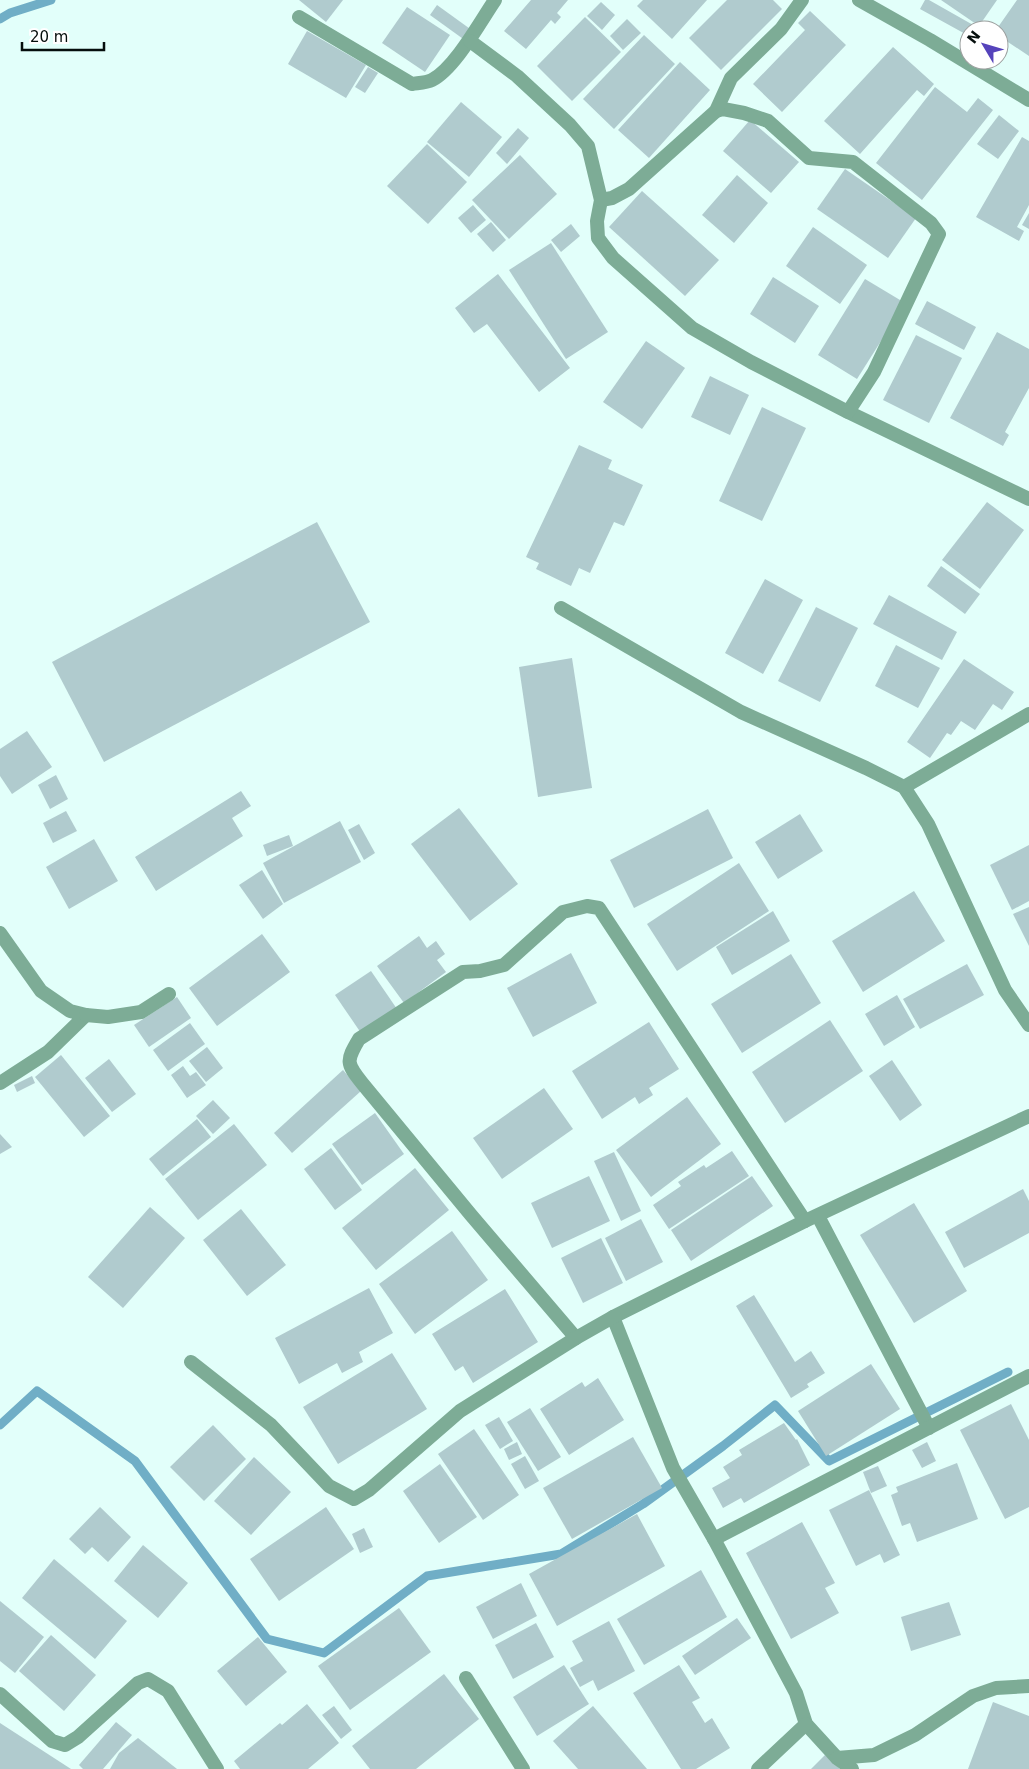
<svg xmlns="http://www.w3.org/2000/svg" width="1029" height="1769" font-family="'DejaVu Sans',sans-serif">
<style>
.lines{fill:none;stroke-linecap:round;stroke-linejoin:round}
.stream{stroke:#70aec6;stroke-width:9}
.building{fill:#b0cbce}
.minor{stroke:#7dac96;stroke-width:14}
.tertiary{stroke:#7dac96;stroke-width:14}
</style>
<rect width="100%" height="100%" fill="#e2fffa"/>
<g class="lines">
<g class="stream">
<polyline points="0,19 10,13 51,0"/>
<polyline points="0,1425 37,1391 135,1461 267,1639 324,1653 427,1576 561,1554 643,1504 723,1446 775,1405 829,1461 1008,1372"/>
</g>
</g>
<g class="building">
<polygon points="299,0 343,0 326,22"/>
<polygon points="531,0 568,0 557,13 561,17 555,24 551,20 526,49 504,31"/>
<polygon points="643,0 707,0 672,39 637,6"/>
<polygon points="727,0 773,0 782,9 721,70 689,38"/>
<polygon points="925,0 929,0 982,30 969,30 969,36 920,9"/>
<polygon points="941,0 997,0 979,26"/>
<polygon points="1017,0 1029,0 1029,56 999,36 999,30 996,30"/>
<polygon points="601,2 615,15 602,30 587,16"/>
<polygon points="437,5 473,31 466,41 430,15"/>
<polygon points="407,7 450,35 425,72 382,43"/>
<polygon points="810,11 846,45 782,112 753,84 805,30 798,23"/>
<polygon points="585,17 621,52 572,101 537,66"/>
<polygon points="627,19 641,33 623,50 610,36"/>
<polygon points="307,31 366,65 346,98 288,64"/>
<polygon points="644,35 675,64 614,129 583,99"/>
<polygon points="893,47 934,84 924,96 917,90 860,154 824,121"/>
<polygon points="680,62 710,90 649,158 618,130"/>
<polygon points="368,67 378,73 365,93 355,87"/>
<polygon points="935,87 967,112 978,98 993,110 922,200 876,163"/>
<polygon points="461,102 502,137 469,177 427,142"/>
<polygon points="999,115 1019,131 998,159 977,144"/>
<polygon points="750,120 799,162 771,193 723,151"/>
<polygon points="518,128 529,138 507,164 496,153"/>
<polygon points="1022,137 1029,141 1029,205 1017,227 1024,231 1019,241 976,217"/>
<polygon points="427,144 467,182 428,224 387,186"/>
<polygon points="520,155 557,194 509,239 472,200"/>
<polygon points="845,169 916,218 888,258 817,209"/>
<polygon points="737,175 768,203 734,243 702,215"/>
<polygon points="642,191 719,260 685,296 609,227"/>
<polygon points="473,205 486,220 471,233 458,218"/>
<polygon points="1029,213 1029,229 1022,225"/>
<polygon points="491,222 506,240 493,252 477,234"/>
<polygon points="571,224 580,236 561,252 551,240"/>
<polygon points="813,227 867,265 840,304 786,266"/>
<polygon points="551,243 608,332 566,359 509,270"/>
<polygon points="498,274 570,368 539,392 487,324 474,333 455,308"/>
<polygon points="773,277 819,306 795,343 750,314"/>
<polygon points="865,279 905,303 857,379 818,355"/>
<polygon points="927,301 976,327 964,350 915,324"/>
<polygon points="997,332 1029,349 1029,388 1005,432 1009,435 1003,446 950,418"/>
<polygon points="916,335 962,358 929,423 883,400"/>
<polygon points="646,341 685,368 642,429 603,402"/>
<polygon points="710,376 749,395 730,435 691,417"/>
<polygon points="762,407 806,428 762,521 719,501"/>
<polygon points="579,445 612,460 608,469 643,485 624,526 614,522 590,573 579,568 571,586 536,569 539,563 526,557"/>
<polygon points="987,502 1024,530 980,589 942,560"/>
<polygon points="317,522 370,622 104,762 52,662"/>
<polygon points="941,566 980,594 965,614 927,586"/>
<polygon points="765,579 803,600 763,674 725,653"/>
<polygon points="889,595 957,632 942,660 873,624"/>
<polygon points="816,607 858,628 820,702 778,681"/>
<polygon points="896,645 940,668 918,708 875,686"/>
<polygon points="572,658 592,788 538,797 519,667"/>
<polygon points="964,659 1014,692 1002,710 993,704 975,730 961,721 951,735 947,733 930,758 907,742"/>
<polygon points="27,731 52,767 12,794 0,776 0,749"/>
<polygon points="56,775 68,799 50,809 38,785"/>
<polygon points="241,791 251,806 232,818 243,836 156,891 135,857"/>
<polygon points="459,808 518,884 470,921 411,844"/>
<polygon points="708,809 733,858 634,908 610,860"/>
<polygon points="66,811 77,831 53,843 43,823"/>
<polygon points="800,814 823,851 778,879 755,842"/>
<polygon points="340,821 361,862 284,903 263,863"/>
<polygon points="359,824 375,853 364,860 348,830"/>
<polygon points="289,835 293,846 267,856 263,845"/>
<polygon points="94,839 118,881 69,909 46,867"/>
<polygon points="1029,845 1029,901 1012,910 990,865"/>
<polygon points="739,863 769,911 677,971 647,924"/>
<polygon points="262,870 283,904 263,919 239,885"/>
<polygon points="914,891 945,941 863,992 832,941"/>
<polygon points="1029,907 1029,946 1013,914"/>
<polygon points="773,911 790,941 732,975 716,947"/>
<polygon points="262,934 290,972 217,1026 189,988"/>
<polygon points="419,936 427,948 436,941 445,954 437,960 446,972 404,1003 377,966"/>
<polygon points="571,953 597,1003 533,1037 507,988"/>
<polygon points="791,954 821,1003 742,1053 711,1004"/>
<polygon points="967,964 984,995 920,1029 903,999"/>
<polygon points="371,971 397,1009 361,1033 335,995"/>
<polygon points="897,995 915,1027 884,1046 865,1014"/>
<polygon points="177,997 191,1018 149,1047 134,1025"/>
<polygon points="830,1020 863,1071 785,1123 752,1072"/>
<polygon points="649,1022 679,1069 649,1088 653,1095 639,1104 635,1097 602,1119 572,1071"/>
<polygon points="190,1023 205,1044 168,1071 153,1050"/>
<polygon points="207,1047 223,1068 206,1082 189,1061"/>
<polygon points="61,1055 110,1116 84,1137 35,1077"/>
<polygon points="109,1059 136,1094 112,1112 85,1078"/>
<polygon points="892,1060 922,1105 900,1121 869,1076"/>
<polygon points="183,1066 190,1076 196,1072 206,1085 187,1098 171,1075"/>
<polygon points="343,1070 361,1091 292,1153 274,1133"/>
<polygon points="32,1076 35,1083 17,1092 14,1085"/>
<polygon points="544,1088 573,1129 502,1179 473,1138"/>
<polygon points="687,1097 721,1144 651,1197 616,1150"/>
<polygon points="213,1100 230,1118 213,1134 196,1116"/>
<polygon points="375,1113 404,1154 362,1185 332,1144"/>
<polygon points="197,1119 211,1137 163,1176 149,1159"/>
<polygon points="234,1124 267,1165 198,1220 165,1179"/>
<polygon points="0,1134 12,1147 0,1154"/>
<polygon points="331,1148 362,1190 335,1210 304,1169"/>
<polygon points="732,1151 749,1176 669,1229 653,1205 681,1186 678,1182 704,1165 706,1168"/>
<polygon points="614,1152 641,1211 621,1221 594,1161"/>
<polygon points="415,1168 449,1210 376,1270 342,1228"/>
<polygon points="589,1176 610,1221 552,1248 531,1203"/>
<polygon points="752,1176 773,1206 691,1261 671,1230"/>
<polygon points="1023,1189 1029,1201 1029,1233 964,1268 945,1232"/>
<polygon points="914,1203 967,1291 914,1323 860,1235"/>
<polygon points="150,1207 185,1238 123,1308 88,1277"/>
<polygon points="241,1209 286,1265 247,1296 203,1240"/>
<polygon points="641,1219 663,1262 626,1281 605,1238"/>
<polygon points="452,1231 488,1280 415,1334 379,1284"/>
<polygon points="601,1238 623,1283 583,1303 561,1258"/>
<polygon points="369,1288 393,1333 359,1352 363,1362 342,1373 337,1363 299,1384 275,1338"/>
<polygon points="505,1289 538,1342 473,1383 463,1366 455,1371 432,1334"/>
<polygon points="754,1295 795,1362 811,1351 825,1373 807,1384 809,1387 791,1398 736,1306"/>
<polygon points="392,1353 427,1409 338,1464 303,1407"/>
<polygon points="871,1364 900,1409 826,1456 798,1411"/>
<polygon points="598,1378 624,1420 569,1455 540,1409 582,1382 585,1387"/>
<polygon points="1011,1404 1029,1440 1029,1507 1005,1519 960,1430"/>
<polygon points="530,1408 561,1457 538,1471 507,1422"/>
<polygon points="499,1417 513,1441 500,1449 485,1425"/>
<polygon points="784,1423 796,1440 797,1439 810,1465 744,1503 741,1498 723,1508 712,1488 730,1478 723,1467 742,1455 739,1450"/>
<polygon points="213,1425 246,1459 204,1501 170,1467"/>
<polygon points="474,1429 519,1495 483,1520 438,1454"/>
<polygon points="633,1437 662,1488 572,1539 543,1488"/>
<polygon points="517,1442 522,1454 509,1460 504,1449"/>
<polygon points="927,1442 936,1461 922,1468 912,1450"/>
<polygon points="525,1456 539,1481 525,1489 511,1464"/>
<polygon points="254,1457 291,1492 251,1535 214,1501"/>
<polygon points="957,1463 978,1519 917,1542 910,1523 902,1526 891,1495 898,1492 896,1487"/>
<polygon points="440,1464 477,1517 439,1543 403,1491"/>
<polygon points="878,1466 887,1486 871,1493 863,1472"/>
<polygon points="869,1490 900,1555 884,1563 880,1554 856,1566 829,1510"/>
<polygon points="100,1507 131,1537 108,1562 92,1547 85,1554 69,1539"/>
<polygon points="326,1507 354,1549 279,1601 250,1559"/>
<polygon points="637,1514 665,1566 557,1626 529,1574"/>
<polygon points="802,1522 835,1583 825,1588 839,1613 791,1639 746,1553"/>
<polygon points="364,1528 373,1547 360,1553 352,1534"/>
<polygon points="143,1545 188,1583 158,1618 114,1581"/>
<polygon points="54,1559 127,1621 95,1659 22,1598"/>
<polygon points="701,1570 727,1617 644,1665 617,1619"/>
<polygon points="521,1583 537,1616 493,1639 476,1607"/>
<polygon points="0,1601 44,1637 15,1673 0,1661"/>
<polygon points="949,1602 961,1635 911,1651 901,1617"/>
<polygon points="399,1608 431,1652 350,1710 318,1666"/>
<polygon points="737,1618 751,1638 695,1675 682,1656"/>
<polygon points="609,1621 635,1671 598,1691 593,1680 580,1687 570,1668 583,1661 572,1641"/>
<polygon points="536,1623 554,1657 513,1679 495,1645"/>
<polygon points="51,1635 96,1675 64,1711 19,1671"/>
<polygon points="258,1637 287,1672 246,1706 217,1671"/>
<polygon points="564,1665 589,1704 537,1736 513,1697"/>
<polygon points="679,1665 700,1698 692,1702 705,1723 712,1718 730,1748 696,1769 681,1769 633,1693"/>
<polygon points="444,1674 479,1719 416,1769 370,1769 352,1746"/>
<polygon points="993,1702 1029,1716 1029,1769 968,1769"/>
<polygon points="307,1704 339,1743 308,1769 240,1769 234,1761 280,1723 282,1725"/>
<polygon points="334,1706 352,1730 341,1739 322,1715"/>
<polygon points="593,1706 647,1769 578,1769 553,1741"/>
<polygon points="116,1722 132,1735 103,1769 83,1769 79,1765"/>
<polygon points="0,1723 71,1769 0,1769"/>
<polygon points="138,1738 177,1769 110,1769 119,1753"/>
<polygon points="825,1755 840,1769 811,1769"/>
</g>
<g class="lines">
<g class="minor">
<path d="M299 17 412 84C418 83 426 83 432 80 455 68 480 22 495 0"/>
<polyline points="470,41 517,76 570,125 588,146 601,200 597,221 598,238 613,258 692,328 751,362 848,412 1029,499"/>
<polyline points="716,111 723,109 744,113 768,121 809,158 853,162 931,223 939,234 874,372 848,412"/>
<polyline points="601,200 612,198 629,189 716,111 731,78 781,29 802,0"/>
<polyline points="561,608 741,712 866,768 904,787 928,824 1005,990 1029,1025"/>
<polyline points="904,787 1029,714"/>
<polyline points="0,933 41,991 70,1011 86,1015 48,1052 0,1083"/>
<polyline points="86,1015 108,1017 141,1012 169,994"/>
<polyline points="818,1216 929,1428"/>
<polyline points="613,1317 673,1468 714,1539 796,1693 806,1724 837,1758 852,1769"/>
<path d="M576 1338 471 1215 362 1083C346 1063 346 1061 359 1039L463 972 480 971 504 965 563 912 587 906 599 908 805 1221"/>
<polyline points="191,1362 271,1425 329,1486 354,1499 369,1490 460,1411 576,1338 613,1317 805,1221 1029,1116"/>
<polyline points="714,1539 1029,1376"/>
<polyline points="466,1678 523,1769"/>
<polyline points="0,1694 52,1741 65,1745 78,1737 138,1683 148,1679 168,1691 217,1769"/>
<polyline points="837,1758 874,1755 915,1735 973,1696 996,1688 1029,1686"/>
<polyline points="758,1769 806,1724"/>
</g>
<polyline class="tertiary" points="859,0 930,40 1029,100"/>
</g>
<g transform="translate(984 45) rotate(308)"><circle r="24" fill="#ffffff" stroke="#9b9f9e"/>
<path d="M0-4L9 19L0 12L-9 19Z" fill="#5543bb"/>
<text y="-8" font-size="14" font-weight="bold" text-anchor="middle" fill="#050e0c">N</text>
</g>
<path d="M22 42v8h82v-8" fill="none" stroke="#050e0c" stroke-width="2.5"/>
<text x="30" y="42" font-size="15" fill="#050e0c" stroke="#ffffff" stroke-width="4" paint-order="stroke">20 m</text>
</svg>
